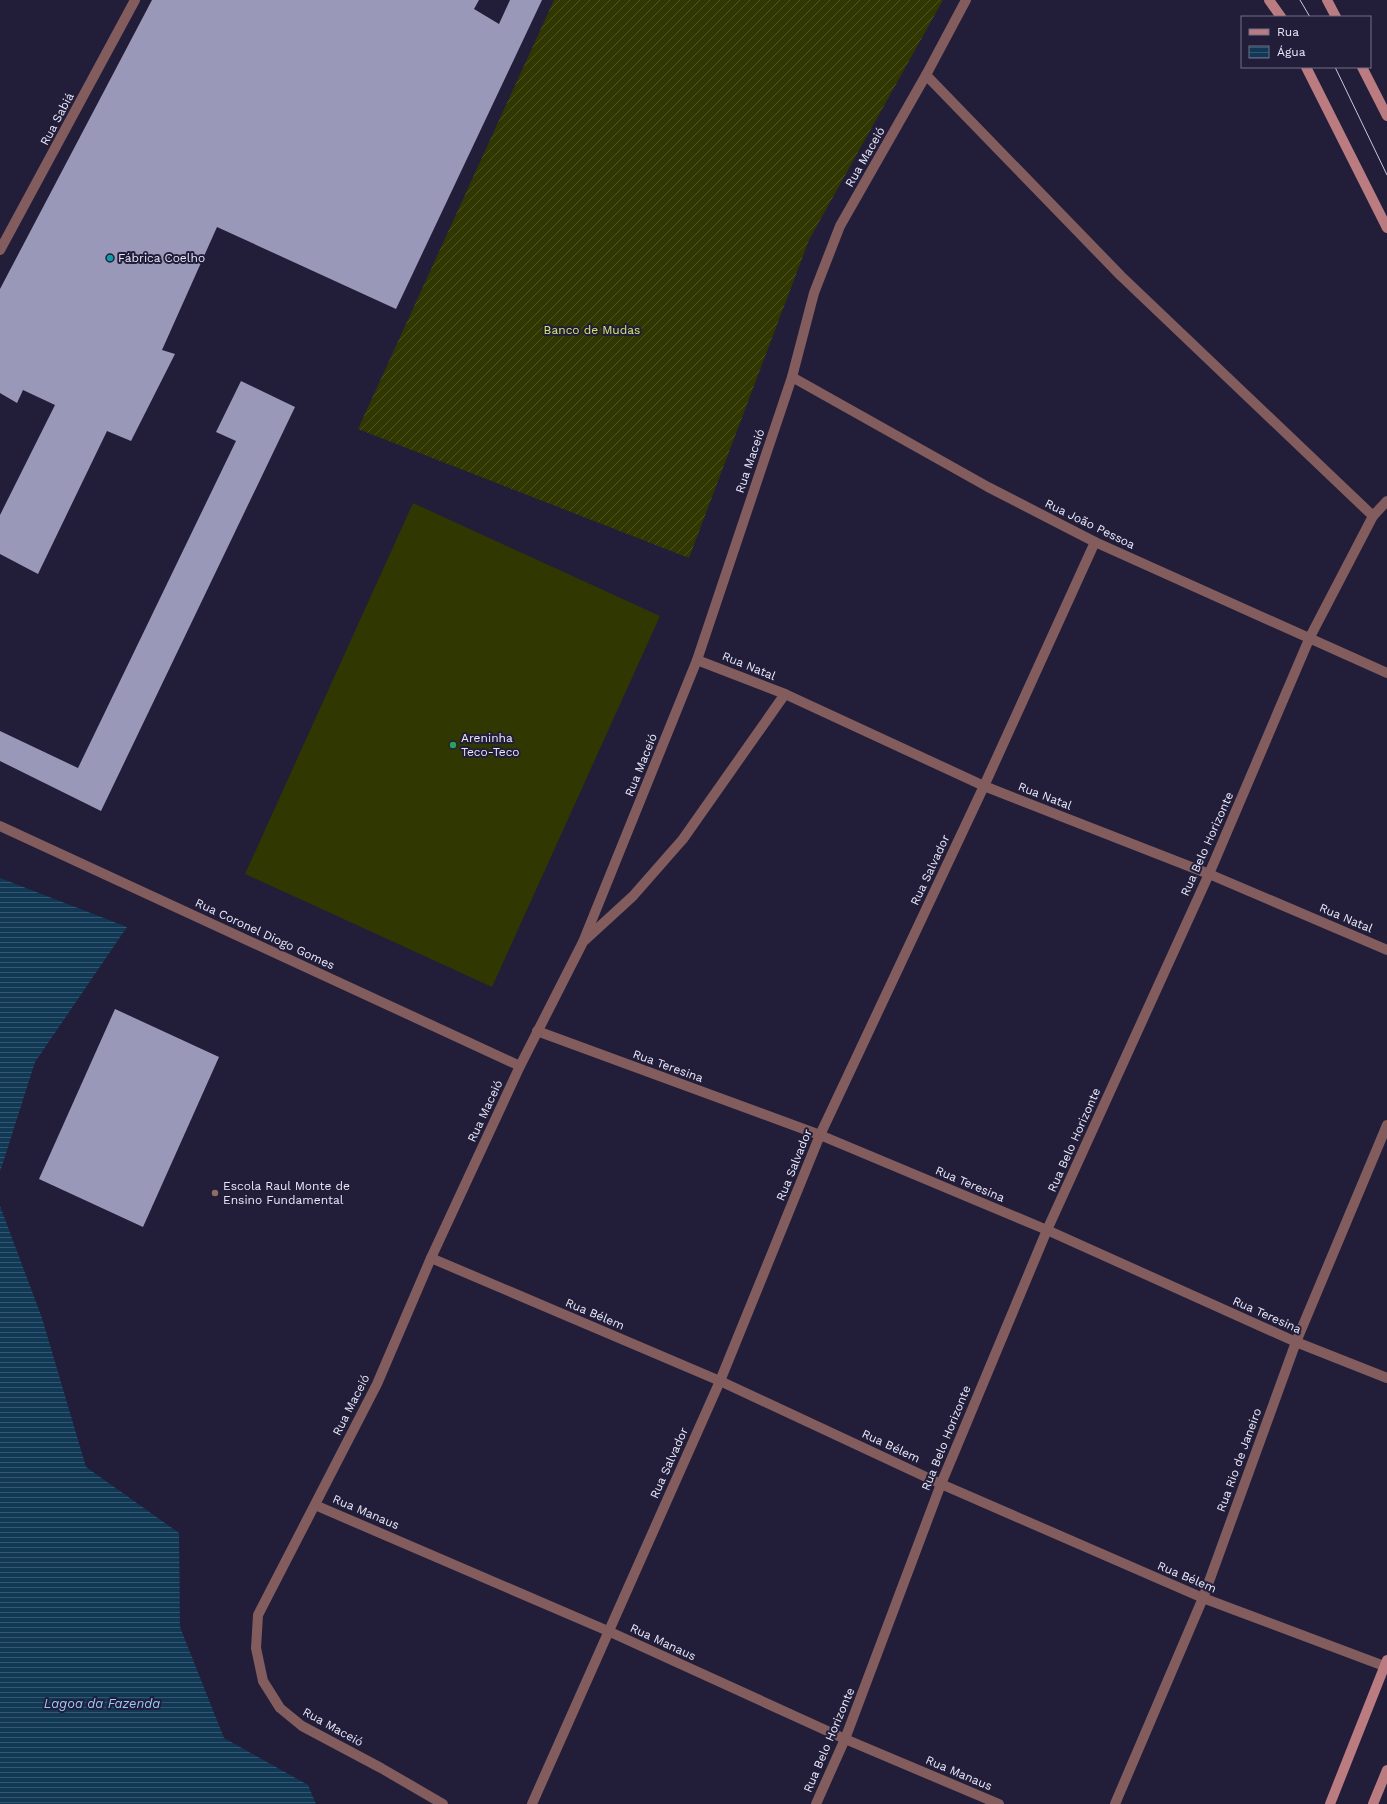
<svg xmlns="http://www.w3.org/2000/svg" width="1387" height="1804" font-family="'Work Sans',sans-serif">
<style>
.garden{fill:url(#garden-furrows)}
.pitch{fill:#303700}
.water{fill:url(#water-rules)}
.building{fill:#9a98b9}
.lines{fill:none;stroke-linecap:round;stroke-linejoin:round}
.street{stroke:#835c5e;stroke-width:10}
.secondary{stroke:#ba7c80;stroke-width:10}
.tram{stroke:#c8c7db;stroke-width:1}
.culture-dot{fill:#0f9aa8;stroke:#221e39;stroke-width:1.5}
.leisure-dot{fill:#2e9e5b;stroke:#221e39;stroke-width:1.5}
.education-dot{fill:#8d6e63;stroke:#221e39;stroke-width:1.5}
.labels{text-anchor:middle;stroke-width:4;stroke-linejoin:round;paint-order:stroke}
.street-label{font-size:12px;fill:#e9e8fb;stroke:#221e39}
.poi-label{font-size:12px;fill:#e9e8fb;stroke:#221e39;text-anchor:start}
.park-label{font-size:12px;fill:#d5e773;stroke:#221e39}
.water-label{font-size:13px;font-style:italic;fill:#94cbf9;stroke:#221e39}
</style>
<defs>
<pattern id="garden-furrows" width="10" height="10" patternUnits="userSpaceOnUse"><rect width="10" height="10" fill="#303700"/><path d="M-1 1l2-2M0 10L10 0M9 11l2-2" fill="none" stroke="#4e5426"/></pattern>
<pattern id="water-rules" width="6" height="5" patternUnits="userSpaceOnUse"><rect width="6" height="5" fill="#113956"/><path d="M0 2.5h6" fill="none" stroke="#34566f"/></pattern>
</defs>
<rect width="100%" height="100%" fill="#221e39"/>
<polygon class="garden" points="554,0 943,0 809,240 689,558 358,429"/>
<polygon class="pitch" points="413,503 660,616 492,987 245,874"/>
<g class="water">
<polygon points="0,878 127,927 35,1062 0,1172"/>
<polygon points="0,1206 42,1318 86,1467 179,1533 180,1627 224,1738 308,1785 316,1804 0,1804"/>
</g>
<g class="building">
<polygon points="152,0 479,0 474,9 499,24 510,0 542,0 396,309 217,227 162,350 175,354 131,441 107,431 38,574 0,554 0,515 55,405 23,390 17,403 0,393 0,289"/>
<polygon points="241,381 295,407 101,811 0,761 0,731 78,768 236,441 216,432"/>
<polygon points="115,1009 219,1057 143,1227 39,1179"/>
</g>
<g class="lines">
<g class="street">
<polyline points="926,75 1121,276 1373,516"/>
<polyline points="0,250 135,0"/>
<polyline points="792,377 988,487 1095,542 1387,673"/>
<polyline points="697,660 785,694 984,786 1209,874 1387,950"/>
<polyline points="0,826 520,1066"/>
<polyline points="585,940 633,896 683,839 785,694"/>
<polyline points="537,1031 820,1135 1047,1230 1296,1342 1387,1378"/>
<polyline points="431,1258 720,1381 941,1484 1203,1598 1387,1667"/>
<polyline points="315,1505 608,1631 845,1739 999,1804"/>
<polyline points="443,1804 381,1768 302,1726 280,1708 263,1681 256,1648 258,1615 377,1384 431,1258 520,1066 583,942 697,660 792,377 814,293 840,226 926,75 966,0"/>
<polyline points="532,1804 720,1381 820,1135 984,786 1095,542"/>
<polyline points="816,1804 845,1739 941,1484 1047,1230 1209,874 1310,637 1373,516 1387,501"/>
<polyline points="1115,1804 1203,1598 1296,1342 1387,1125"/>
</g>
<g class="secondary">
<polyline points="1269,0 1281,17"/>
<polyline points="1327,0 1336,17"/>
<polyline points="1306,67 1387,228"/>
<polyline points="1362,67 1387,116"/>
<polyline points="1330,1804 1387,1660"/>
<polyline points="1373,1804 1387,1770"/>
</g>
<g class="tram">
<polyline points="1300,0 1310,17"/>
<polyline points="1335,67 1387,175"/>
</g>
</g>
<circle class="culture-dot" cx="110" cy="258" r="4"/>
<circle class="leisure-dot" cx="453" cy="745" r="4"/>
<circle class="education-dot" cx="215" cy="1193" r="4"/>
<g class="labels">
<g class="street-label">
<text transform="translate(57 119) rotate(-62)" y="4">Rua Sabiá</text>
<text transform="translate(865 157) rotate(-60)" y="4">Rua Maceió</text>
<text transform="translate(750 461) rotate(-71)" y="4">Rua Maceió</text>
<text transform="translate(1090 524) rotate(26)" y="4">Rua João Pessoa</text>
<text transform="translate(749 666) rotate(22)" y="4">Rua Natal</text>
<text transform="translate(641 765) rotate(-68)" y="4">Rua Maceió</text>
<text transform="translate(1045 796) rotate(21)" y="4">Rua Natal</text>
<text transform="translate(1207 844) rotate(-66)" y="4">Rua Belo Horizonte</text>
<text transform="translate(930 870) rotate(-65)" y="4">Rua Salvador</text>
<text transform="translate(1346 918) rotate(23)" y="4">Rua Natal</text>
<text transform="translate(265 934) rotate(25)" y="4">Rua Coronel Diogo Gomes</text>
<text transform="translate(668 1066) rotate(20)" y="4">Rua Teresina</text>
<text transform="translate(485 1111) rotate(-65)" y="4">Rua Maceió</text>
<text transform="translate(1074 1140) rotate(-66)" y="4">Rua Belo Horizonte</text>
<text transform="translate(794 1165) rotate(-68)" y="4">Rua Salvador</text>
<text transform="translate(970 1184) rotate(23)" y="4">Rua Teresina</text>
<text transform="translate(595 1314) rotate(23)" y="4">Rua Bélem</text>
<text transform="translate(1267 1315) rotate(24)" y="4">Rua Teresina</text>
<text transform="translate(351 1405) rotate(-63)" y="4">Rua Maceió</text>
<text transform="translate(946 1438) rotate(-68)" y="4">Rua Belo Horizonte</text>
<text transform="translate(891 1446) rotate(25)" y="4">Rua Bélem</text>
<text transform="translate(1239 1460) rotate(-70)" y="4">Rua Rio de Janeiro</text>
<text transform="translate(669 1463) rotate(-66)" y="4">Rua Salvador</text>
<text transform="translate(366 1512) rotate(23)" y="4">Rua Manaus</text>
<text transform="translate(1187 1577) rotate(23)" y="4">Rua Bélem</text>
<text transform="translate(663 1642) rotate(25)" y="4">Rua Manaus</text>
<text transform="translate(333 1727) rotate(29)" y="4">Rua Maceió</text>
<text transform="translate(829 1740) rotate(-67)" y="4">Rua Belo Horizonte</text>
<text transform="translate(959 1773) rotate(23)" y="4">Rua Manaus</text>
</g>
<g class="poi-label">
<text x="118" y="262">Fábrica Coelho</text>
<text x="461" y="742">Areninha<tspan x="461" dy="14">Teco-Teco</tspan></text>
<text x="223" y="1190">Escola Raul Monte de<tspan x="223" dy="14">Ensino Fundamental</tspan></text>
</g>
<g class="park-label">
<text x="592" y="334">Banco de Mudas</text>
</g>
<g class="water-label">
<text x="102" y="1708">Lagoa da Fazenda</text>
</g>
</g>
<rect x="1241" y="16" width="130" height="52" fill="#221e39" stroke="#726f87"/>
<rect x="1249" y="29" width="20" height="6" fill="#ba7c80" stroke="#726f87"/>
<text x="1277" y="36" font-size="12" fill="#e9e8fb">Rua</text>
<rect x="1249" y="46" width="20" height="12" fill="url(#water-rules)" stroke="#726f87"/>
<text x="1277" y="56" font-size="12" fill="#e9e8fb">Água</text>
</svg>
